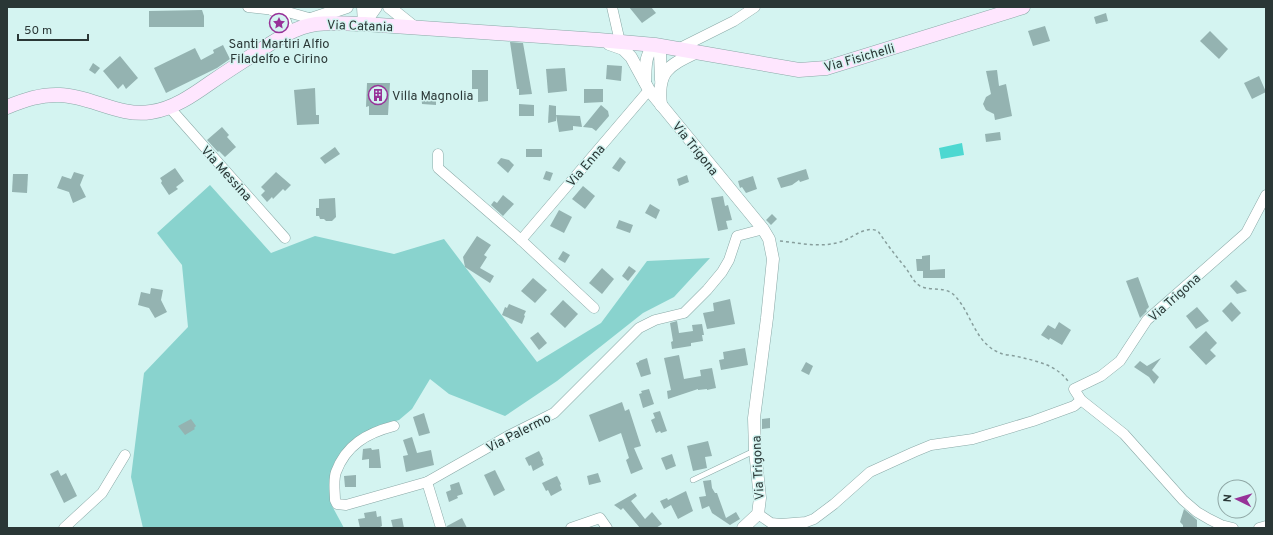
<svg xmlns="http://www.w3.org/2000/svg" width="1273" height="535" font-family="Overpass,sans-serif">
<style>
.green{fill:#89d3ce}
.water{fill:#4dd8d1}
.building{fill:#94b3b1}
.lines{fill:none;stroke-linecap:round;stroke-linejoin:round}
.service-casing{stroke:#8aa9a7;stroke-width:6}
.minor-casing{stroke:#8aa9a7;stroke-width:11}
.tertiary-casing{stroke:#8aa9a7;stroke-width:13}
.secondary-casing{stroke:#8aa9a7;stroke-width:15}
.path{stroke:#879e9c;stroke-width:1.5;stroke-dasharray:3 3;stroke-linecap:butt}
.service{stroke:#fff;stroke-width:5}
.minor{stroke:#fff;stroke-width:10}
.tertiary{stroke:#fff;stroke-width:12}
.secondary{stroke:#fee6fe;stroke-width:14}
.labels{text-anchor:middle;stroke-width:3;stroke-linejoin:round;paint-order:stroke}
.street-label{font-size:13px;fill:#2a3736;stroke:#d4f4f1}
.poi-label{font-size:13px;fill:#2a3736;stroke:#d4f4f1}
</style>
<rect width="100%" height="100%" fill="#d4f4f1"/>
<polygon class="green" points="210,185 271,253 315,236 394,254 444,239 537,362 601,323 647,261 710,258 674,297 643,313 557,381 505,416 449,394 430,379 412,409 399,420 376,427 333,472 331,504 344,528 143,528 131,477 144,373 188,327 182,265 157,233"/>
<polygon class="water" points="962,143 964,155 941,159 939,148"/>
<g class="building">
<polygon points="629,7 651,7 656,13 642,23"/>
<polygon points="202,10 204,16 204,27 149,27 149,11"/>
<polygon points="1106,13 1108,21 1096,24 1094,17"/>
<polygon points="1045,26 1050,41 1033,46 1028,31"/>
<polygon points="1210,31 1228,49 1219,59 1200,41"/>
<polygon points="510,42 523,43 532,94 519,95 519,89 517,89"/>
<polygon points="223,45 230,59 217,68 166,93 154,68 195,48 201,60 214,53 213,50"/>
<polygon points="120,56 138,78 126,89 123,84 118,89 103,71"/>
<polygon points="93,63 100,68 95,74 89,70"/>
<polygon points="607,65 622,66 621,81 606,79"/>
<polygon points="565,68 567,91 548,93 546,69"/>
<polygon points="472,70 488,70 488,101 478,102 478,89 472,89"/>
<polygon points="997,70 999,86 1006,84 1012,116 995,120 994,114 986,110 983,104 986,97 991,94 986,71"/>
<polygon points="1259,76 1266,92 1252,99 1244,83"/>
<polygon points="367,83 390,83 388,115 369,115 369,106 366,107"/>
<polygon points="315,88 316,115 319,115 319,124 297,125 294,90"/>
<polygon points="584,89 603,89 603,102 584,103"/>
<polygon points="421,92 436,92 436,105 422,104"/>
<polygon points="519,104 534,105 534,116 519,116"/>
<polygon points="549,105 556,106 556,121 548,123"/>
<polygon points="601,105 608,111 609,116 596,131 592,128 583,127"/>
<polygon points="556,115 580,116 582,127 573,126 573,130 559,132"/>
<polygon points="222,127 229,135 227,137 236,147 225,157 219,151 218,152 207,140"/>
<polygon points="1000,132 1001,140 986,142 985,134"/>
<polygon points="335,147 340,154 325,164 320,158"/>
<rect x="526" y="149" width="16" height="8"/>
<polygon points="620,157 626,162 619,172 612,168"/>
<polygon points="501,158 509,160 514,165 508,173 497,163"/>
<polygon points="175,168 184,181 176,187 178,189 169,195 161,183 162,181 160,178"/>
<polygon points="806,169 809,179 800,182 799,180 792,185 781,188 777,178"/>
<polygon points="546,171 553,173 550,181 543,179"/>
<polygon points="74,172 84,175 80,185 86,197 73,203 69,192 57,188 62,176 71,179"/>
<polygon points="276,172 291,185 285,191 283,189 273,199 272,197 267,202 261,195 265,191 261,187"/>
<polygon points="13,174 28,174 27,193 12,192"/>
<polygon points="687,175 689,182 679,186 677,179"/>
<polygon points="753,176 757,189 746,193 742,187 740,188 738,181"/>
<polygon points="583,186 595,196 585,209 572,199"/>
<polygon points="503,195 514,204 503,216 491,205 494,201 497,203"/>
<polygon points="723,196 725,206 728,205 732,220 726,221 728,229 718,231 711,198"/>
<polygon points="335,198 336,217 332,221 326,221 324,219 320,219 319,216 316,216 316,208 319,208 319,199"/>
<polygon points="650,204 660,210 656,219 645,213"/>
<polygon points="559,210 572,217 564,233 550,226"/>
<polygon points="772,214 777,219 771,225 766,220"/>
<polygon points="619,220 633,225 630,233 616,228"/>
<polygon points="477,236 491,245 484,255 487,257 480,268 494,276 490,283 465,267 463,257"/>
<polygon points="563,251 570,255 565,263 558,259"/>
<polygon points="930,255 930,270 945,269 945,278 923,278 923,271 917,271 916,259 922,259 922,256"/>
<polygon points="629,266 636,271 628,281 622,276"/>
<polygon points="602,268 614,279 602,294 589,283"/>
<polygon points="1138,277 1149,307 1146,310 1147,311 1140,318 1126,281"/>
<polygon points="533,278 547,290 535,303 521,291"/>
<polygon points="1236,280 1247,291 1237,294 1230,286"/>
<polygon points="151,288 163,290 161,300 167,312 155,318 149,308 138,305 141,292 150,294"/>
<polygon points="730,299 735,324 707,329 703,313 714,311 713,303"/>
<polygon points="563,300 578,314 565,328 550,314"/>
<polygon points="1231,302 1241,313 1232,322 1222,311"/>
<polygon points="509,304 526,311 524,315 525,316 522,324 502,315 505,307 507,308"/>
<polygon points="1197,307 1209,321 1196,329 1186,316"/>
<polygon points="677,321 679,333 693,331 692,325 702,324 704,335 702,335 703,341 691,343 691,346 672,349 671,342 673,341 670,323"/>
<polygon points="1059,322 1071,330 1062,345 1050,338 1049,340 1041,335 1048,325 1055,329"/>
<polygon points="1206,331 1217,343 1210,350 1216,356 1206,365 1189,347"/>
<polygon points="538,332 547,343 539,350 530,338"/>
<polygon points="745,348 748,365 721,370 719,360 724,359 723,352"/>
<polygon points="679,355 684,379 701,376 700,370 712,368 716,388 707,390 707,389 698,390 698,389 668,399 667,391 671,390 664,358"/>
<polygon points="647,358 651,374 641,377 636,363 639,362 639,361"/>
<polygon points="1161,358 1152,370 1159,377 1154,384 1149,377 1134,367 1140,361 1147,366"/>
<polygon points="806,362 813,366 809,375 801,371"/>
<polygon points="649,389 654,404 643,408 639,394 642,393 641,391"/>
<polygon points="622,402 625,411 629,409 641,446 634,448 643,469 631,474 626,460 629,458 621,433 599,442 589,415"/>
<polygon points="660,411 667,431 661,433 660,431 656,433 651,420 655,418 653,413"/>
<polygon points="424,413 430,433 419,436 413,417"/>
<polygon points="770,418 770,428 762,429 762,419"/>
<polygon points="191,419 196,426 194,428 195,429 185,435 178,426"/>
<polygon points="412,437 417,453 431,450 434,465 406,472 403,456 408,455 403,440"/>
<polygon points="708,441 712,456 705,457 707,468 693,471 687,446"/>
<polygon points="371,448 372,450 379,449 381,468 369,468 369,459 362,460 363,449"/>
<polygon points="539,451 543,459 542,460 544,465 533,471 531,465 529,466 525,458"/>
<polygon points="672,454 676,466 666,470 661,458"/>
<polygon points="58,470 61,476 66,473 77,496 64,503 50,474"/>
<polygon points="495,470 505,490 494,496 484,475"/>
<polygon points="598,473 601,482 589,485 587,476"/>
<polygon points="356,475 356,487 345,487 344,476"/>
<polygon points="557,476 561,484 560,485 562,490 551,496 548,490 546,491 542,483"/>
<polygon points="711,480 712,488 715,493 717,493 726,518 736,512 740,519 730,525 712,513 709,506 702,509 699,497 706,496 703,481"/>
<polygon points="459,482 463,494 457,496 458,498 449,502 446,492 451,490 450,485"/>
<polygon points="686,491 693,511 678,519 671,505 664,509 660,501 667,498 668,500"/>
<polygon points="635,493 637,496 631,501 645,519 652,512 662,524 656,528 640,528 623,508 621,510 614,505"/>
<polygon points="1184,509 1197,520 1197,528 1183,528 1183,525 1180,522"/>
<polygon points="376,511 377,517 381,516 382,526 378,528 360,528 358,519 365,518 364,513"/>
<polygon points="402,518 404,528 393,528 391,520"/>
<polygon points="462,518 467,528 447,528 447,526"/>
</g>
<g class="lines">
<defs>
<polyline id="service" points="693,480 754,451"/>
<g id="minor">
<polyline points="248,7 284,11 316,20"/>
<polyline points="612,7 620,42"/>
<path d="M273 11C285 16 290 23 286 35"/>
<polyline points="680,48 734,21 755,7"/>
<polyline points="169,107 285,238"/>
<polyline points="438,154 438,168 521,240 649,90"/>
<polyline points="521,240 594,308"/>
<path d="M394 426C367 433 346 445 336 472 333 480 335 492 335 500L337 504 346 505 427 482 508 436 554 413 639 328 655 320 684 313 707 290 722 272 729 260 737 236 763 229"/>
<polyline points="427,482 441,528"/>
<polyline points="758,514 771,523 781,524 806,522 814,519 834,504 870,472 914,452 931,445 973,439 1033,421 1074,406 1081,400"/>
<polyline points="64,528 102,493 125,455"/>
<polyline points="571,528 600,518 607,528"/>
<polyline points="1233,528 1221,525 1209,519 1197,512 1183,500 1124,434 1081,400 1074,389 1101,376 1120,361 1147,320 1246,233 1266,195"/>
<polyline points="1259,528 1266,526"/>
</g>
<g id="tertiary">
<polyline points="363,7 364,24"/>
<polyline points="389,7 414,27"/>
<polyline points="364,24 376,7"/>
<polyline points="304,25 311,19 347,7"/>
<polyline points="609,44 623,49 631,57 649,90 763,229 769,239 773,259 767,318 754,418 755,451 760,498 758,514 743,528"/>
<path d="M645 82C646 68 644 55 655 45L660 54 661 80"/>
<path d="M661 105C657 71 668 66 697 52"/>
</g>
<path id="secondary" d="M7 107C24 100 41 94 60 95 91 96 119 117 151 112 173 109 193 95 210 83 226 72 243 61 259 51 276 40 295 27 316 24 332 22 348 24 364 24L599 40 655 45 799 70 826 68 1023 7"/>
</defs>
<use href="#service" class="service-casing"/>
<use href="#minor" class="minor-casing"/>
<use href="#tertiary" class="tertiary-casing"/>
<use href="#secondary" class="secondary-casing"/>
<path class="path" d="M780 241C800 243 820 248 840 242 852 239 864 225 878 231 886 243 895 255 905 267 910 273 913 282 920 286 933 292 946 285 956 297 972 315 975 343 1000 353 1004 355 1010 355 1015 356 1036 361 1055 364 1068 381"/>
<use href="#service" class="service"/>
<use href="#minor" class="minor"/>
<use href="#tertiary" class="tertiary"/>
<use href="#secondary" class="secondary"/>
</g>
<defs>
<symbol id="sight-ring" viewBox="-11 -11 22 22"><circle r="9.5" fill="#d4f4f1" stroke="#973298" stroke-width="1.5"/><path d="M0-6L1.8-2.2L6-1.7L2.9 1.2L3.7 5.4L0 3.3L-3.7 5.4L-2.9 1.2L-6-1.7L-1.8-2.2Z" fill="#973298"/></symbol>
<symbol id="building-ring" viewBox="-11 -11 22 22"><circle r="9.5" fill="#d4f4f1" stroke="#973298" stroke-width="1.5"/><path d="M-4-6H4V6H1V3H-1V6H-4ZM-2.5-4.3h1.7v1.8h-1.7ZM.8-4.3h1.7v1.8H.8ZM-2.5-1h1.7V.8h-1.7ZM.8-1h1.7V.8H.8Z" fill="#973298"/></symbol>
</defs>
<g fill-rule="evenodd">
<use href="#sight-ring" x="268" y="12" width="22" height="22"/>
<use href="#building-ring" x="367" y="84" width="22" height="22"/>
</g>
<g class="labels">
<g class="street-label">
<text transform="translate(360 25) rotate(2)" y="5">Via Catania</text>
<text transform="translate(859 57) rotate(-16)" y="5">Via Fisichelli</text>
<text transform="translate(696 148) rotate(51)" y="5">Via Trigona</text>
<text transform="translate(585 165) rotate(-49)" y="5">Via Enna</text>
<text transform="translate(227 173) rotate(48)" y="5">Via Messina</text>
<text transform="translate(1174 297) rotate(-42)" y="5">Via Trigona</text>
<text transform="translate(518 432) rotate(-27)" y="5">Via Palermo</text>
<text transform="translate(757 468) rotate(-93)" y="5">Via Trigona</text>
</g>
<g class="poi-label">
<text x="279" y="48">Santi Martiri Alfio<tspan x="279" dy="15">Filadelfo e Cirino</tspan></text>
<text x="392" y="100" text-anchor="start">Villa Magnolia</text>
</g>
</g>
<rect width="1273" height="535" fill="none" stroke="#2a3736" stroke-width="16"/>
<g transform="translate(1237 499) rotate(275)"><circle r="19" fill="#d4f4f1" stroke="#90a8a6"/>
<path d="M0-3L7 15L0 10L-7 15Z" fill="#973298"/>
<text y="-6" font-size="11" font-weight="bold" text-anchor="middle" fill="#2a3736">N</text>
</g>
<path d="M18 34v6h70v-6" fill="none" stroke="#2a3736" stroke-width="2"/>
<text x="24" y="34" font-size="12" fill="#2a3736" stroke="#d4f4f1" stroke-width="3" paint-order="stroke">50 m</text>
</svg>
